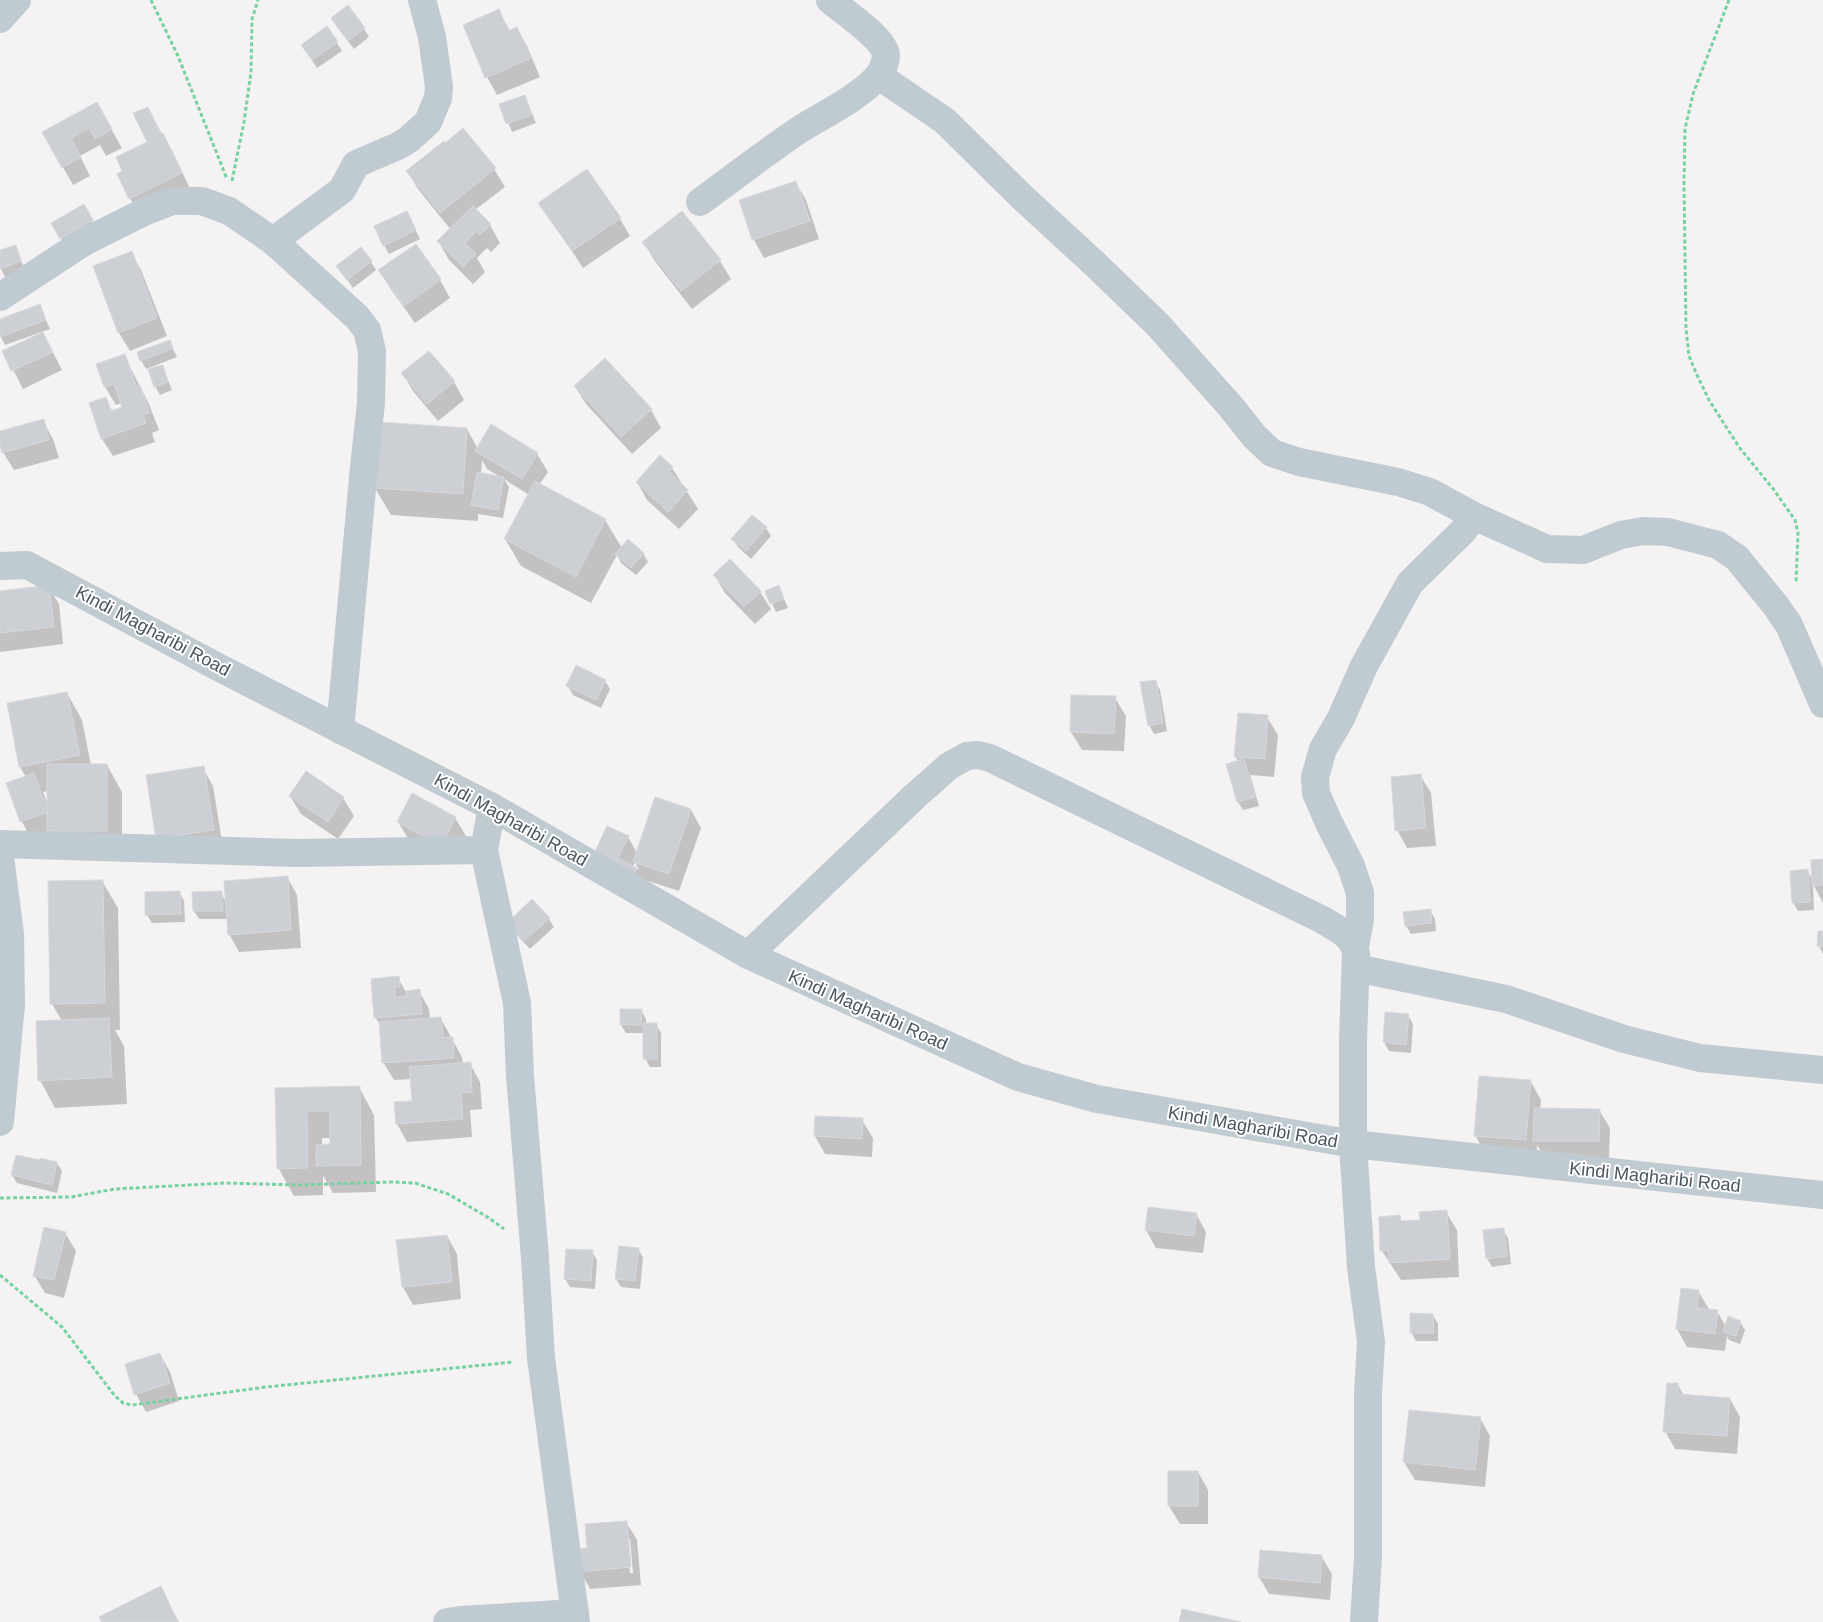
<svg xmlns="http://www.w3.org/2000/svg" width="1823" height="1622" font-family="Helvetica,sans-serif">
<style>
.shadow{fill:#0003;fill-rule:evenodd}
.building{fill:#cccfd4;stroke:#d6d8dd}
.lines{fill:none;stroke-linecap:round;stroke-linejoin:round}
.path{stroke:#77d2a2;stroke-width:3;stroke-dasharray:4 2.5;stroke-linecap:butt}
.minor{stroke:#bfcad1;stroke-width:28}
.labels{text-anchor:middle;stroke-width:4;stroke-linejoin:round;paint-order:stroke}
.street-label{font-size:18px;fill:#495660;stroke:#fff}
</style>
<rect width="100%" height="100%" fill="#f4f2f2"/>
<g class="shadow">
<polygon points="499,11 510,31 517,28 527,46 540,77 497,95 487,77 464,26"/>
<polygon points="337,27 364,29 369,37 354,49"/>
<polygon points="337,43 342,51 317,68 307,53"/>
<polygon points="525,96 536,123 512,132 501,105"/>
<polygon points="97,104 122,148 106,156 100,145 80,156 90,176 73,185 44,133"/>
<polygon points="147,108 173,152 191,191 140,216 130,198 124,171 148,143"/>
<polygon points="494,169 505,187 475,210 490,225 500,243 491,252 487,248 477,258 485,272 473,284 449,260 439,242 451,230 418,189 408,172"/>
<polygon points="795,182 806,200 819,239 764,258 754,240 740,201"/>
<polygon points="540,203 620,219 630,236 583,268"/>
<polygon points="83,205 97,229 66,247 52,223"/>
<polygon points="407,212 420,239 389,254 384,245"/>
<polygon points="682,212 720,261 731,279 692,309 654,260 644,242"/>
<polygon points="415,245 440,280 450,298 415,323 390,288 380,271"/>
<polygon points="15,246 25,270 5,277 0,267 0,252"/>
<polygon points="131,252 141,270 167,336 130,351 119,333 94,267"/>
<polygon points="371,262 376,270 353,288 338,266"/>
<polygon points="40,306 50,329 5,345 0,335 0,320"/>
<polygon points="43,333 62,370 23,389 4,352"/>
<polygon points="169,341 177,357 146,369 141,360"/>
<polygon points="124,355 149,404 159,430 152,433 155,442 113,456 102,439 90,404 105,399 113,412 124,408 122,403 116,405 105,387 97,365"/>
<polygon points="162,366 172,390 160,395 155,386"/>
<polygon points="403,374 454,382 464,400 438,421 413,391"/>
<polygon points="575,386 651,410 661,428 632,454 586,404"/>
<polygon points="43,421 53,439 59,458 14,470 3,452 0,441 0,433"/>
<path d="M492 426 537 454 548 472 539 485 605 520 622 548 643 553 648 562 636 575 621 563 617 555 591 603 521 566 505 539 529 495 504 479 509 487 503 518 478 514V521L391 515 375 488 467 429 478 449ZM482 460 487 469 502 478 481 474Z"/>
<polygon points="672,468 698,509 679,529 647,500 637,482"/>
<polygon points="766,528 771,536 751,559 738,547 733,539"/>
<polygon points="715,576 760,592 771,609 755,624 725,593"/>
<polygon points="48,586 59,604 63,644 0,652 0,592"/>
<polygon points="779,587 788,608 776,612 766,591"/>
<polygon points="605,681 610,689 601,708 573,695 568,686"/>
<polygon points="1155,681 1160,690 1167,731 1154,734 1149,725"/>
<path d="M67 693 82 720 91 765H107L122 792V858L32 840 22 822 8 784 26 777 20 767ZM48 791V805L43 792Z"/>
<polygon points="1115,698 1126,716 1124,751 1082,750 1071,732"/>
<polygon points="1267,717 1278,735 1274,777 1250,775 1259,806 1243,810 1238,802 1227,765 1238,762 1236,757"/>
<polygon points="203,768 213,786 223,848 168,856"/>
<polygon points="1420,775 1431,793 1436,846 1407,848 1397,830"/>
<polygon points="290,796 343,798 354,816 338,839 301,814"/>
<path d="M656 799 691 810 701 828 679 891 642 879 604 876 628 837 637 853ZM635 862 639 870 633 867Z"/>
<polygon points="455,818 466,836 451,863 409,840 398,822"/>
<polygon points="1823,860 1823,903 1813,884 1814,910 1798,911 1793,902 1807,871 1813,880"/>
<polygon points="287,877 297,895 301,948 239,952 229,934 228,919 199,919 194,911 221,893 227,903"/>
<polygon points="102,881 118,908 120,1030 115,1030 124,1046 127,1104 55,1108 40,1080 62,1021 52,1004"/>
<polygon points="179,892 184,901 185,922 152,923 147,915"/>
<polygon points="1430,910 1435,919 1436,931 1411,934 1406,926"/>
<polygon points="549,919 554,927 530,949 513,931"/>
<polygon points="1823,932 1823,954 1819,946"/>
<polygon points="398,978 406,992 419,991 429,1009 430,1019 441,1019 462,1057 463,1064 470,1064 480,1082 482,1109 470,1110 472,1137 407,1142 397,1124 413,1102 411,1079 394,1080 383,1062 381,1027 375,1017"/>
<polygon points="641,1010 646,1019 646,1024 656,1024 661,1033 661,1067 650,1067 645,1058 645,1033 626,1033 621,1025"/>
<polygon points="1408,1015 1413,1024 1411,1053 1389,1051 1384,1042"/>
<polygon points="1531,1082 1541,1100 1540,1110 1599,1110 1610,1128 1609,1159 1545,1158 1537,1145 1536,1158 1485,1153 1475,1135"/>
<path d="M359 1087 374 1115 376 1192 333 1193 323 1175V1195L294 1196 279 1169 277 1090ZM322 1138H331L332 1145 322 1146Z"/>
<polygon points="816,1117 862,1120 873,1138 872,1157 825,1154 815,1136"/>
<polygon points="41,1162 57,1163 62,1171 57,1193 17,1183 12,1175"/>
<polygon points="1446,1212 1457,1230 1459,1277 1401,1280 1382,1251 1399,1217 1403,1223 1421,1221"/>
<polygon points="1196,1214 1206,1232 1203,1253 1156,1248 1146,1230"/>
<polygon points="1503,1230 1508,1238 1511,1264 1492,1267 1487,1258"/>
<polygon points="65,1233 76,1251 64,1298 45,1293 34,1275"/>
<polygon points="447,1236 457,1254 461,1299 413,1305 403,1287"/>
<polygon points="638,1249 643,1257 640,1289 621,1287 616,1279"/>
<polygon points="592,1252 597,1260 595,1289 570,1287 565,1279"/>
<polygon points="1698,1291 1709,1309 1717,1311 1726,1327 1740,1322 1745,1330 1740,1344 1729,1340 1727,1336 1725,1351 1687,1347 1677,1329"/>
<polygon points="1433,1315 1438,1324 1438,1341 1416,1341 1411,1332"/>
<polygon points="160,1354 170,1372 179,1401 146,1412 136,1394"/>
<polygon points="1678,1385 1684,1396 1730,1399 1740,1417 1737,1454 1675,1449 1665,1431"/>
<polygon points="1480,1418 1490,1436 1485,1487 1415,1480 1404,1462"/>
<polygon points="1198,1472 1208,1490 1208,1524 1180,1524 1169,1506"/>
<path d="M626 1522 637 1540 641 1585 590 1589 580 1571ZM627 1539H630L633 1573H630Z"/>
<polygon points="1321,1556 1332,1574 1330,1600 1269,1594 1259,1577"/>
<polygon points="160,1588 179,1622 103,1622"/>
</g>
<g class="building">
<polygon points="348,5 365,28 348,41 331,18"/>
<polygon points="499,9 508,31 517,27 531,58 485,78 463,25"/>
<polygon points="327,26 338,42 312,60 301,45"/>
<polygon points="525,95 532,115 506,124 499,104"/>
<polygon points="97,102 112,129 95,139 89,128 71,138 81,157 62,168 42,132"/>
<polygon points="148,107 161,134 163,133 182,173 129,199 117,174 122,171 116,157 147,142 133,113"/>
<polygon points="463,128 496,168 440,213 406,171 444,141 445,143"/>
<polygon points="587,169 621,218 572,251 538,203"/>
<polygon points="796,181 810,221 752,240 739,200"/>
<polygon points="84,204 93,220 60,239 51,223"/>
<polygon points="473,206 491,224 480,235 477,231 465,243 476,254 463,267 437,241"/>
<polygon points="407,211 416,230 383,246 374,226"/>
<polygon points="682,211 721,260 681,291 642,242"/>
<polygon points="416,244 441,279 404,306 378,270"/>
<polygon points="16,245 21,261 0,269 0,250"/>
<polygon points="361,247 372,261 347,280 336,266"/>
<polygon points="132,251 157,318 118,333 93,266"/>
<polygon points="40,304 46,320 0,337 0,319"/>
<polygon points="43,332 53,352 11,371 2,351"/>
<polygon points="170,340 173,348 140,361 137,352"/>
<polygon points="429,351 455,381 427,404 401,373"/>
<polygon points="125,354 136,386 139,384 150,412 143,415 146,423 101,439 89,403 106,397 111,411 122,407 114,384 104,387 96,364"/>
<polygon points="605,358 652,409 621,437 574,386"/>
<polygon points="163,365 168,382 154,387 148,369"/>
<polygon points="44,419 49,440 2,453 0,446 0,431"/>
<polygon points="378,422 467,428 463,494 374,488"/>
<polygon points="491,424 538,453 522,479 475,451"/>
<polygon points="660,455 673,467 669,472 688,490 668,512 636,482"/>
<polygon points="477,472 504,477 498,510 471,505"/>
<polygon points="535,481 606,519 576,577 504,539"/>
<polygon points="752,515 767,527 746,551 731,539"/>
<polygon points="628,539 644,553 631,568 615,554"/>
<polygon points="730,559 761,591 744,607 713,575"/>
<polygon points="49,585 54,627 0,633 0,591"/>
<polygon points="779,585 784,599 770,604 765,591"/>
<polygon points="576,665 606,680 596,700 566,686"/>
<polygon points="1156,680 1163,723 1148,726 1140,682"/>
<polygon points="67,692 80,755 19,767 7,703"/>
<polygon points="1071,695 1116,696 1114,734 1070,732"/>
<polygon points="1238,713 1268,715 1265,759 1234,757"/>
<polygon points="1244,759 1255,797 1237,802 1226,764"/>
<rect x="47" y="764" width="60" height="67"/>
<polygon points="204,766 214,830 156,839 146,775"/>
<polygon points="306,771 344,797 328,822 289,796"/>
<polygon points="34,773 48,812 20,822 6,783"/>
<polygon points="1421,774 1426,828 1395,831 1391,777"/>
<polygon points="412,793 456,817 441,846 397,822"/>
<polygon points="655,797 691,809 669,874 633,862"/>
<polygon points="607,826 629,836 618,858 637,868 633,877 592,858"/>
<polygon points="1823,859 1823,885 1812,886 1811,860"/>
<polygon points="1808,869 1810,902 1792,903 1790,871"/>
<polygon points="288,876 291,930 228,935 224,881"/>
<polygon points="103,880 105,1003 50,1004 48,881"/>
<polygon points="180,891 181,914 145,915 145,892"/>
<polygon points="222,891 223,911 193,911 192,892"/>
<polygon points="532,899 550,918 524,941 507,923"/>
<polygon points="1431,909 1432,923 1405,926 1403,912"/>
<polygon points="1818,931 1823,931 1823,947 1817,946"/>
<polygon points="399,976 400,987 395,987 395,997 407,996 406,991 420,989 422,1014 374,1018 371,979"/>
<polygon points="620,1009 642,1009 641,1025 620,1025"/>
<polygon points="1385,1012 1409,1014 1406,1045 1383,1042"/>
<polygon points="441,1017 443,1038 453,1037 454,1058 382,1063 379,1022"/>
<polygon points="109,1018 112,1077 38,1081 36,1021"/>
<rect x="643" y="1023" width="14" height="36"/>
<polygon points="471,1062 472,1092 461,1093 463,1119 396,1124 394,1102 412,1101 409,1067"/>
<polygon points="1479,1076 1531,1080 1526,1140 1474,1136"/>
<polygon points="360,1086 361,1165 316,1166 316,1145 330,1144 330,1111 307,1111 308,1168 277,1169 275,1088"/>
<polygon points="1534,1108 1600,1109 1599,1141 1533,1141"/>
<polygon points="815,1116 863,1118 862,1139 814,1136"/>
<polygon points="16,1155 40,1160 40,1158 57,1162 52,1185 11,1175"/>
<polygon points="1148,1207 1197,1213 1194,1236 1145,1230"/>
<polygon points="1447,1210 1450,1259 1389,1263 1388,1250 1380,1251 1379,1217 1400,1215 1401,1221 1420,1220 1419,1212"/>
<polygon points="44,1227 66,1232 54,1280 33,1276"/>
<polygon points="1504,1228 1507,1256 1486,1259 1483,1230"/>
<polygon points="447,1235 452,1282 402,1287 396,1240"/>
<polygon points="619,1246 639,1248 635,1281 615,1279"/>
<polygon points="566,1249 593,1250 591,1281 564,1279"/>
<polygon points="1681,1288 1699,1290 1697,1308 1718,1310 1715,1334 1676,1329"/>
<polygon points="1410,1313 1433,1314 1434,1333 1410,1333"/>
<polygon points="1728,1316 1741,1321 1736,1336 1723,1332"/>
<polygon points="160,1353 170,1383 134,1395 125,1364"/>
<polygon points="1667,1383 1678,1383 1678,1394 1730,1398 1727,1436 1663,1432"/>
<polygon points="1409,1410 1481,1417 1475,1470 1403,1462"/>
<rect x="1168" y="1471" width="30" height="35"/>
<polygon points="627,1521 631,1567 579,1572 577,1549 587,1548 585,1524"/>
<polygon points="1260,1550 1322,1555 1320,1583 1258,1577"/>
<polygon points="161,1586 178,1622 102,1622 99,1617"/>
<polygon points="1182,1609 1241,1622 1179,1622"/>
</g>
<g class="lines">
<g class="path">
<polyline points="151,0 178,56 227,179"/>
<polyline points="1729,0 1693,94 1685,129 1684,184 1686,328 1689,356 1697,375 1709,400 1739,447 1774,490 1795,520 1798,533 1796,583"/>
<polyline points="232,181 244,122 251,72 252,19 258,0"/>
<polyline points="0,1198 71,1197 115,1189 226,1183 297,1185 393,1182 415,1183 448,1194 489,1218 504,1229"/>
<polyline points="0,1275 62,1327 115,1396 123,1403 132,1405 266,1387 513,1362"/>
</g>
<g class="minor">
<polyline points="0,19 17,0"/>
<polyline points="879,76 945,121 1022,197 1097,266 1158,325 1231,407 1254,436 1272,453 1299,462 1398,482 1430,492 1474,516 1547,549 1583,550 1621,535 1643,531 1668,532 1718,545 1737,558 1776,606 1789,625 1823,704"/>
<path d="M700 202C733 178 765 153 799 130 823 115 860 97 878 76 882 71 886 62 886 55 884 38 844 12 830 0"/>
<polyline points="273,241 342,190 356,164 398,146 408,140 428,122 438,98 439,87 432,37 422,0"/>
<polyline points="0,297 84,242 144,212 172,201 202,201 229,211 273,241 357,317 367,330 372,351 371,403 364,467 340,730"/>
<polyline points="0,566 27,565 216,666 492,807 748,955 1018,1077 1097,1099 1353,1144 1823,1195"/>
<polyline points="492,807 484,850 517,1003 520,1076 535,1258 541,1358 576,1622"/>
<polyline points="0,844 298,853 484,850"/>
<polyline points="0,857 10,934 11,1004 0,1122"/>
<polyline points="1355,946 1360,920 1360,893 1351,866 1329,823 1316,793 1315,777 1323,749 1341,718 1364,666 1410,583 1463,531 1474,516"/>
<path d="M748 955 915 796 949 766 967 756 978 755 990 758 1321 919C1336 928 1354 935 1356 954L1353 1040V1144L1361 1267 1371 1342 1368 1394V1557L1364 1622"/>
<polyline points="1356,968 1506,999 1624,1039 1700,1058 1823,1070"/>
<polyline points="447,1622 461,1620 575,1613"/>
</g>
</g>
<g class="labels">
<g class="street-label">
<text transform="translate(153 631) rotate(28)" y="6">Kindi Magharibi Road</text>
<text transform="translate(511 820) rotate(29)" y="6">Kindi Magharibi Road</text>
<text transform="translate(868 1010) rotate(24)" y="6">Kindi Magharibi Road</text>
<text transform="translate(1253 1127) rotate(10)" y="6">Kindi Magharibi Road</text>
<text transform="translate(1655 1177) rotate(6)" y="6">Kindi Magharibi Road</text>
</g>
</g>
</svg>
